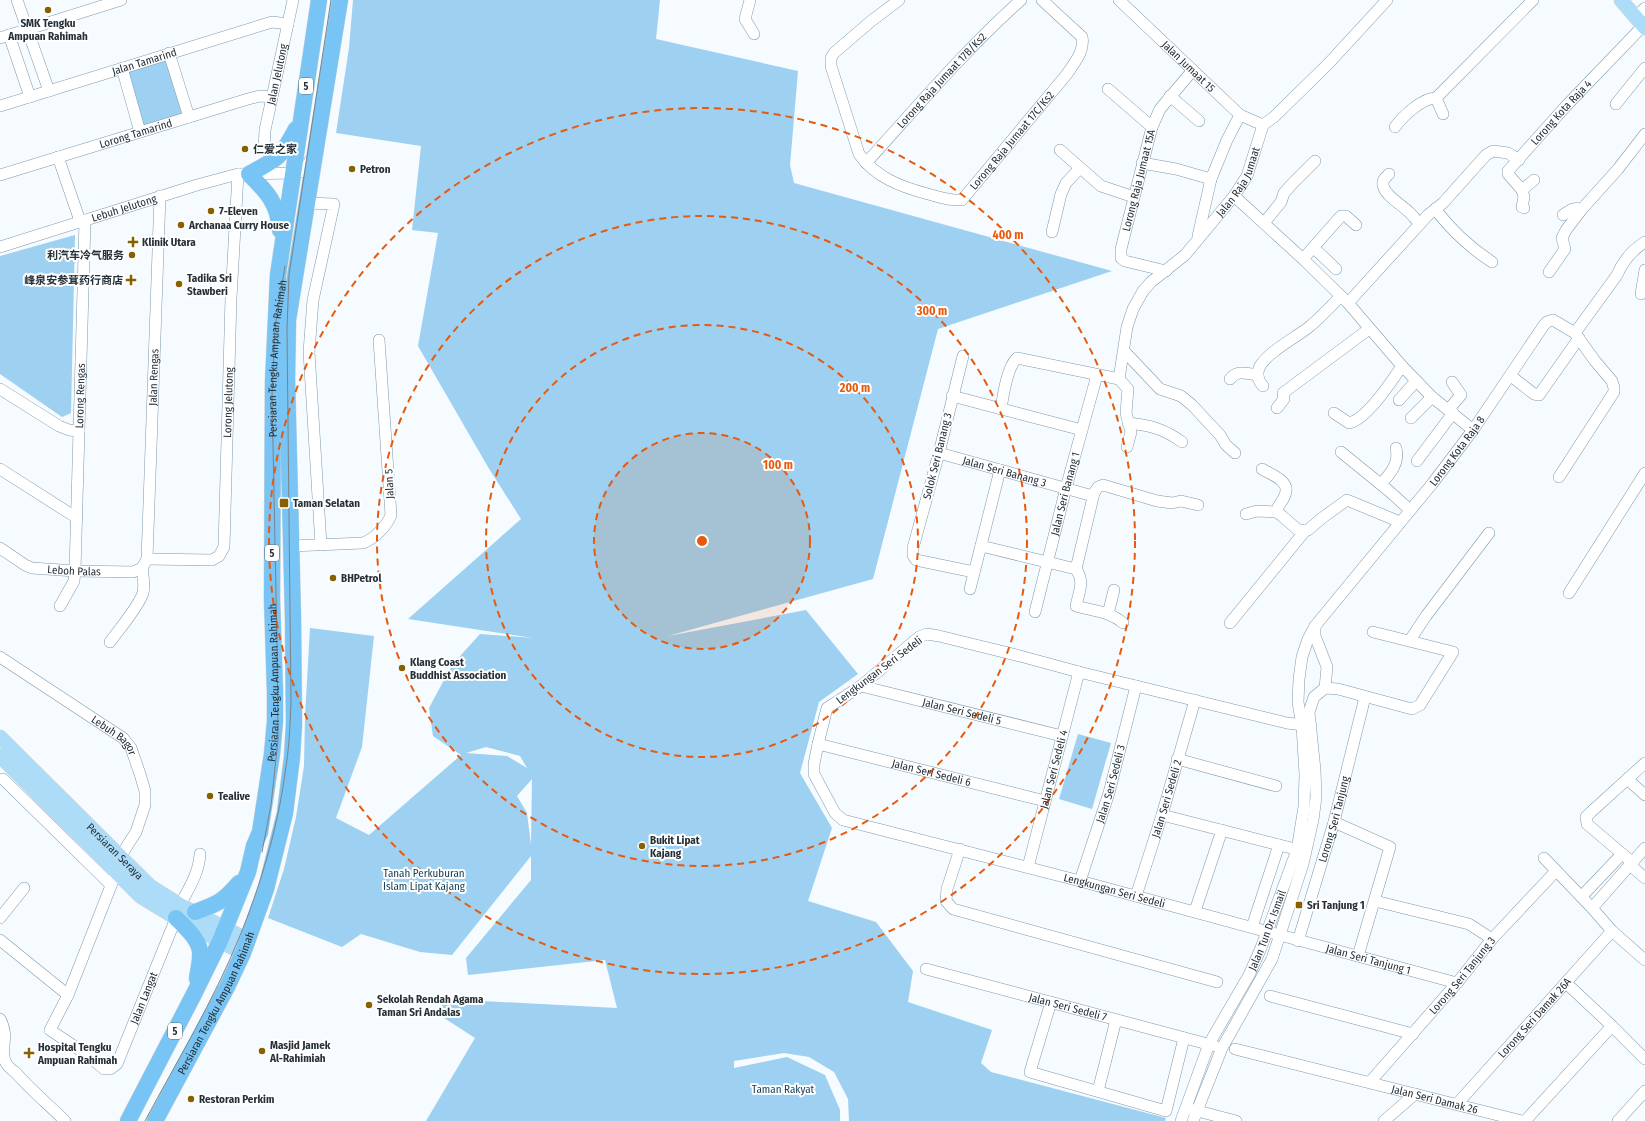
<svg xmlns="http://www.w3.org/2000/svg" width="1645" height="1121" font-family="'Fira Sans Condensed','Noto Sans SC',sans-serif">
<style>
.green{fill:#9dd0f1;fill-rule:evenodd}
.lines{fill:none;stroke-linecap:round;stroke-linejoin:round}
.minor-casing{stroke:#7e99ac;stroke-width:12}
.major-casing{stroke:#d3d6d7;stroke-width:15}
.highway-casing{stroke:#d3d6d7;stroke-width:17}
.minor{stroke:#fff;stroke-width:11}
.major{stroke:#addcf9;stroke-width:14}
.highway{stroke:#77c4f5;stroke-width:16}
.tram{stroke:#7a8389;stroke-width:1}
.ring{fill:none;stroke:#e8590c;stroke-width:2;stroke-dasharray:7 5}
.poi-dot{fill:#886000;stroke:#fff;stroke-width:1.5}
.labels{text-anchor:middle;stroke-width:4;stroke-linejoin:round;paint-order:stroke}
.shield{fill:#fff;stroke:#666e74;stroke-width:1}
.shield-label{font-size:10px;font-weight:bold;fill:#253038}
.poi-label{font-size:11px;font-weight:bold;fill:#253038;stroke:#fff;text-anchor:start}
.street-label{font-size:11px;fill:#253038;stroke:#fff}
.park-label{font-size:11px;fill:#0f3c55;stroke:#fff}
.centre{fill:#e8590c;stroke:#fff;stroke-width:2}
.ring-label{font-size:12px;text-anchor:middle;font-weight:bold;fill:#e8590c;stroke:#fff;stroke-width:4;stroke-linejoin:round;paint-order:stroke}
</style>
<rect width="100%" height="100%" fill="#f5fbff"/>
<g class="green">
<path d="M353 0H660L656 39 798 71 790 165 794 183 1112 271 938 329 873 579 668 636 806 610 858 674 819 702 800 773 832 828 808 901 876 922 913 971 908 1002 992 1030 981 1063 991 1072 1166 1118 1165 1121H849L848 1099 834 1072 809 1057 784 1053 734 1061V1068L787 1057 825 1075 840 1110V1121H426L475 1038 441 1016 443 999 617 1008 605 960 468 975 466 958 531 880V856L452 955 420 952 361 934 342 947 268 918 284 869 296 817 304 766 305 716 310 628 374 636 362 747 336 818 369 835 461 755 433 736 429 708 452 665 480 634 533 638 408 619 521 519 488 467 418 346 438 233 412 230 421 146 336 133 349 48ZM486 747 520 756 527 768 507 756 466 753ZM532 779 531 844V845L527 813 517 796Z"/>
<polygon points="165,58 183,115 143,128 125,71"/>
<polygon points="75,235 71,413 62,417 0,374 0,256"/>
<polygon points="1078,734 1111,743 1092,809 1059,799"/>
</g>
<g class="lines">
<defs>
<g id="minor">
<polyline points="17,0 49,91"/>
<polyline points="750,0 745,19 754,34"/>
<path id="s1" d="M899 0 870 22 834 53 831 58V66L859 154C875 177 901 187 928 194 939 197 950 201 962 200L1067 74C1074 63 1085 51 1082 37L1042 0"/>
<path id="s2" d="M1119 0 1240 115 1263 125"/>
<polyline points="1635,17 1645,8"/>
<polyline points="9,35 30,97"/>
<polyline points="0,38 121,0"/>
<polyline points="169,53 189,117"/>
<polyline points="122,68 140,132"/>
<polyline points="1108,89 1152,127"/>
<polyline points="1170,96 1199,121"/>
<polyline points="1616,104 1645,68"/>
<path id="s3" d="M0 106 272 22 288 24"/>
<polyline points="1443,114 1436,98 1533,0"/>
<path d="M1395 127C1403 116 1422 98 1436 98"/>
<path id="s4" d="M264 148 265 130 293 0"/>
<polyline points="1060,150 1101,186 1134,197"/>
<polyline points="58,157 80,221"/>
<path id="s5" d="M866 163C916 108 965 50 1021 0"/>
<polyline points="1142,163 1176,169 1211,179"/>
<path d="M1389 174C1386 177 1382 180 1383 185 1385 196 1402 205 1409 212 1413 216 1416 220 1420 224"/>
<path id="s6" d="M0 175 248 99 260 96 272 97"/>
<path id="s7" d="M1534 180 1522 190 1508 174V171L1566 106 1643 26"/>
<polyline points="1522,190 1524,197 1522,207 1524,208"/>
<polyline points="1234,196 1303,259 1348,303 1402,366 1432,397 1473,430"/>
<polyline points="306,203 334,204 313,300 309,352 321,545"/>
<path d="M1435 209C1452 231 1469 247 1492 262"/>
<path d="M1563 215C1570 210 1573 207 1582 209"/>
<polyline points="1264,223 1281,202 1284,193 1292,184 1315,161"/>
<polyline points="1052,232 1061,194 1066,183 1080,168"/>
<polyline points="1198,236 1211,179 1227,140 1240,115"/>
<path id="s8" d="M0 247 197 185 238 174 294 173 304 171 311 159"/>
<polyline points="1314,248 1336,269"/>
<polyline points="1303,259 1341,216 1346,216 1356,225"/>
<path id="s9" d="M1166 271 1125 261 1121 258V249L1152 127 1160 109 1193 70"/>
<polyline points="1549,272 1565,249 1562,238 1566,230 1582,209 1618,169 1645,134"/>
<polyline points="1641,294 1645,270"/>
<polyline points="1348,303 1428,215 1443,203 1486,155 1493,151 1508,153 1519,160"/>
<path d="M1575 333 1617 275C1623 261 1632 250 1645 242"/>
<polyline points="1124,351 1160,389 1181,396 1192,405 1220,435 1226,445 1235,453"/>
<polyline points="963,356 939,453 913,548 913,555 916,560 974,572"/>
<polyline points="1511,376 1534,394 1539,395 1579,338"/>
<path id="s10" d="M1119 379 1127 327 1133 309 1143 291 1151 282 1185 255 1234 196 1247 176 1263 125 1274 117 1329 63 1387 0"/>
<path d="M1230 379C1237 369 1248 374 1258 375"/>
<path d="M1263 386C1258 381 1256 373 1260 366 1268 352 1295 338 1309 327 1320 318 1330 307 1340 297"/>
<polyline points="0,389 59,426 69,430 79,431"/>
<polyline points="952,396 1082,430"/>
<polyline points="1399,400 1416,381"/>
<polyline points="1277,408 1284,399 1283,393 1369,329"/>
<path d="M1001 409C1003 396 1007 367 1017 358L1119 379 1128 389 1126 413 1131 432 1127 447"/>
<polyline points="1449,409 1461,395 1452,382"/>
<path d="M1334 413 1349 423C1367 419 1391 382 1402 366"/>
<polyline points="1411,418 1432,397"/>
<path d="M1128 423C1150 425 1164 429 1182 442"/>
<polyline points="1341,452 1389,491 1410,510"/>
<path id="s11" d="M939 453 1093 496"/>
<polyline points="1417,461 1453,413"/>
<polyline points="0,469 77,518"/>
<path d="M1262 469C1272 475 1291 481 1285 495 1283 502 1277 505 1277 512L1282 516 1297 529 1305 531 1308 530 1322 518 1347 500 1400 522"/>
<path d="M1381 484C1390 474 1400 463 1396 448"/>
<polyline points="1246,514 1257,511 1277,512"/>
<path d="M291 546 363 543C374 539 387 526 391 515L379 340"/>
<path d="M981 546 1076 569C1085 582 1079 591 1076 606 1093 611 1109 611 1123 623"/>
<path id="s12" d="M0 548 25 565 32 568 75 571 133 572 142 568 147 559 160 196"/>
<path id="s13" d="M147 559 212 560 219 556 224 547 231 298 238 174"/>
<polyline points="1076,569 1094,493 1098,487 1103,485 1157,501 1172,503 1181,501 1198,505"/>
<polyline points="970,589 1000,470"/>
<polyline points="1569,593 1645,473"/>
<path id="s14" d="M60 606 74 581 75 571 85 220"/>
<path id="s15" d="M1035 612 1066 488 1097 375"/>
<polyline points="1108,614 1114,590"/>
<polyline points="1230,623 1305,531"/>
<polyline points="1315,626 1315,636 1327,667 1325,688"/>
<polyline points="1410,640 1426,616 1489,533"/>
<path d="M110 642C119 629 138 608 143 593 145 585 143 576 142 568"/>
<path id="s16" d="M0 657 123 738 131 748 140 774 145 791V805L136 832 120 857"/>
<path id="s17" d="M861 686 1062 736"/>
<path id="s18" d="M1311 726 1287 723 1079 672 1020 656 939 636 927 634 919 637 861 686 827 708 818 744 814 764V774L835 813 843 820 1080 881 1457 983"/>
<path id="s19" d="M818 744 1045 801"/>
<polyline points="1177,759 1276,786"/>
<polyline points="3,779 111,885"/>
<polyline points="1627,779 1645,795"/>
<polyline points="1162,815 1303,851"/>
<polyline points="1334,822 1390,847 1358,956"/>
<polyline points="1645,848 1592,908 1612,931 1645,960"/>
<polyline points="960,849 947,889 946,901 953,909 1217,982"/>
<polyline points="1544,858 1592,908"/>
<polyline points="1633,863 1587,824 1586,817 1591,812 1645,763"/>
<polyline points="1630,865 1645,878"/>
<path id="s20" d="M1028 867 1079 672"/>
<path id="s21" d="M116 873 68 995 50 1030 86 1054 104 1069H110L117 1064 176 918"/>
<path id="s22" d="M1080 881 1109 793 1136 686"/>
<path id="s23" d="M1136 896 1162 815 1195 700"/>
<polyline points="1582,896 1622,854"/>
<polyline points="1375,901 1469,924 1492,939"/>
<path d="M180 905C189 888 199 873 200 854"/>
<polyline points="1195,911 1222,830"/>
<polyline points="0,918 24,888"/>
<polyline points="1252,927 1279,845"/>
<polyline points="0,940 68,995"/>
<path id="s24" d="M1298 941 1334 822 1365 697"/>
<path id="s25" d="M926 969 1215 1046"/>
<polyline points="1566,983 1612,1026 1645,1059"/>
<polyline points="1270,996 1413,1034"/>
<polyline points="1051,1002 1030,1072 1166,1111 1184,1038"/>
<path d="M0 1019C10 1037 0 1047 5 1061 7 1066 12 1070 16 1073 31 1090 49 1105 65 1121"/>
<path id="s26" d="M1235 1049 1522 1121"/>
<path id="s27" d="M1370 1082 1457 983 1492 939 1556 871"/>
<polyline points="1098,1091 1116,1020"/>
<path id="s28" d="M1457 1104 1612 931"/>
<polyline points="1190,1109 1236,1121"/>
<path id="s29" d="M1181 1121 1209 1044 1249 975 1261 948 1297 850 1304 807 1305 774 1302 726 1298 702 1299 679 1302 657 1308 639 1315 626 1432 484 1473 430 1544 325 1547 322 1553 320 1575 333 1595 361 1612 381 1614 388V392L1559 477"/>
<polyline points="1193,1121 1222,1048 1272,959 1303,864 1313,820 1316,797 1315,770 1309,712 1314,697 1325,688 1338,689 1412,709 1420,705 1453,652 1373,632"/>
<polyline points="1384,1121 1415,1094"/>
<polyline points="1525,1121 1612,1026"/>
<polyline points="1618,1121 1645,1091"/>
</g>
<g id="major">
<polyline points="1621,0 1645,28"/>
<path id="s30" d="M0 737 150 886 180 905 248 940"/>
<polyline points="0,756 140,896 176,918 243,953"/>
</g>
<g id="highway">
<path d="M280 230C278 203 267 192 249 174 277 159 281 158 296 129"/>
<path d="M195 912C217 904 223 902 239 883"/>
<path d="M176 918C185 927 198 938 200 951 201 960 198 970 197 979"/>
<path id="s31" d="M128 1121 194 994 220 941 248 872 254 846 260 832 272 754 275 721V692L272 599 273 382 278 275 319 0"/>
<path id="s32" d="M155 1121 227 987 243 953 266 889 285 813 292 757 294 724 293 618 287 379 288 320 340 0"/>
</g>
</defs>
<use href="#minor" class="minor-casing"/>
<use href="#major" class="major-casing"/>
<use href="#highway" class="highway-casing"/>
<use href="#minor" class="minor"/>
<use href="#major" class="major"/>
<use href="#highway" class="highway"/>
<g class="tram">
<path id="s33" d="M262 852 271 805 278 740 277 643 272 395 275 328 285 266"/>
<path d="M145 1121C177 1061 214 1000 239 938 260 887 278 827 285 773 289 750 290 727 291 703L287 329 289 275 331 0"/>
</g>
</g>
<circle cx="702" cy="541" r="108" fill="#e8590c" fill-opacity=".12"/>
<g class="ring">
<circle cx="702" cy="541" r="108"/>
<circle cx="702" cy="541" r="216"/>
<circle cx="702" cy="541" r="325"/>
<circle cx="702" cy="541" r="433"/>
</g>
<g class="poi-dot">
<circle cx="48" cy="10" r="4"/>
<circle cx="245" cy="149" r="4"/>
<circle cx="352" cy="169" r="4"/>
<circle cx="211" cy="211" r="4"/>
<circle cx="181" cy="225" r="4"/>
<path d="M131 236h4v4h4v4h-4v4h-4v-4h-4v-4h4z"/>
<circle cx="132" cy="255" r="4"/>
<path d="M129 274h4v4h4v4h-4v4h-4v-4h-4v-4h4z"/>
<circle cx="179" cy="284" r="4"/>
<rect x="279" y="498" width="10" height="10" rx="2"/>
<circle cx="333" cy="578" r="4"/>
<circle cx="402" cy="668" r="4"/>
<circle cx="210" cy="796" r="4"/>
<circle cx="642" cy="846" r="4"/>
<rect x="1295" y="901" width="8" height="8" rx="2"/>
<circle cx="369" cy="1005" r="4"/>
<circle cx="262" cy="1051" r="4"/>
<path d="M27 1047h4v4h4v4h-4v4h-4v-4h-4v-4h4z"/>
<circle cx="191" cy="1099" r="4"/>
</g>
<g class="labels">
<g class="shield">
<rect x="299" y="78" width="14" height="16" rx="3"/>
<rect x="265" y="545" width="14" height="16" rx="3"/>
<rect x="168" y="1023" width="14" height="16" rx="3"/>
</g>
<g class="shield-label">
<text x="306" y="90">5</text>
<text x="272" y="557">5</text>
<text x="175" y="1035">5</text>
</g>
<g class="poi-label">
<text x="48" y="27" text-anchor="middle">SMK Tengku<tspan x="48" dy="13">Ampuan Rahimah</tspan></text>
<text x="253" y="153">仁爱之家</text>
<text x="360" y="173">Petron</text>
<text x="219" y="215">7-Eleven</text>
<text x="189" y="229">Archanaa Curry House</text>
<text x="142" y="246">Klinik Utara</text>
<text x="124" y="259" text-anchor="end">利汽车冷气服务</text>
<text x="187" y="282">Tadika Sri<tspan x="187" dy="13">Stawberi</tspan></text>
<text x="123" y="284" text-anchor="end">峰泉安参茸药行商店</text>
<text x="293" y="507">Taman Selatan</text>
<text x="341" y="582">BHPetrol</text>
<text x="410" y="666">Klang Coast<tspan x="410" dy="13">Buddhist Association</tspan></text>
<text x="218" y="800">Tealive</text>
<text x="650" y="844">Bukit Lipat<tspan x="650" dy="13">Kajang</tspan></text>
<text x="1307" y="909">Sri Tanjung 1</text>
<text x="377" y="1003">Sekolah Rendah Agama<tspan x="377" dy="13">Taman Sri Andalas</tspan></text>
<text x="270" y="1049">Masjid Jamek<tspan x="270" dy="13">Al-Rahimiah</tspan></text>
<text x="38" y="1051">Hospital Tengku<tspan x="38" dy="13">Ampuan Rahimah</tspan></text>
<text x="199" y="1103">Restoran Perkim</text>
</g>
<g class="street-label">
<text dy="4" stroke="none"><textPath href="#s3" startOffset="151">Jalan Tamarind</textPath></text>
<text dy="4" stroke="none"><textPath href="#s2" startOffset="96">Jalan Jumaat 15</textPath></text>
<text dy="4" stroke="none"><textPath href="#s4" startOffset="75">Jalan Jelutong</textPath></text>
<text dy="4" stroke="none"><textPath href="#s5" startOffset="112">Lorong Raja Jumaat 17B/Ks2</textPath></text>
<text dy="4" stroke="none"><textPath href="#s7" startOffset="119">Lorong Kota Raja 4</textPath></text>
<text dy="4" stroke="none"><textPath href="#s6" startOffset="142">Lorong Tamarind</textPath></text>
<text dy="4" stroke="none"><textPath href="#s1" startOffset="384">Lorong Raja Jumaat 17C/Ks2</textPath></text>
<text dy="4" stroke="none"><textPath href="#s9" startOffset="127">Lorong Raja Jumaat 15A</textPath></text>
<text dy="4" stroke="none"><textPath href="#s10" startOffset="239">Jalan Raja Jumaat</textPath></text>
<text dy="4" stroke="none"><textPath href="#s8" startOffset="130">Lebuh Jelutong</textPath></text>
<text dy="4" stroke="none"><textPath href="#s33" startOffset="495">Persiaran Tengku Ampuan Rahimah</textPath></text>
<text dy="4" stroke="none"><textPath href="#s12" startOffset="341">Jalan Rengas</textPath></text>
<text dy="4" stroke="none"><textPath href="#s14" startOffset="214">Lorong Rengas</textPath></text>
<text dy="4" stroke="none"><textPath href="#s13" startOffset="228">Lorong Jelutong</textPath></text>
<text dy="4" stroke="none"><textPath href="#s29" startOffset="749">Lorong Kota Raja 8</textPath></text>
<text transform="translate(937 456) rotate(-76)" y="4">Solok Seri Banang 3</text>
<text dy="4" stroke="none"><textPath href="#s11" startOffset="68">Jalan Seri Banang 3</textPath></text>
<text transform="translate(389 484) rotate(-93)" y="4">Jalan 5</text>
<text dy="4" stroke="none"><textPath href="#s15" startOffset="122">Jalan Seri Banang 1</textPath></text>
<text dy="4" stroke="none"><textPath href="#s12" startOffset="80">Leboh Palas</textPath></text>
<text transform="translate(879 670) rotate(-37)" y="4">Lengkungan Seri Sedeli</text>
<text dy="4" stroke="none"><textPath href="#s31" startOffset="469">Persiaran Tengku Ampuan Rahimah</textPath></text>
<text dy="4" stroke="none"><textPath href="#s17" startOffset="104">Jalan Seri Sedeli 5</textPath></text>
<text dy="4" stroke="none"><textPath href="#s16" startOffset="139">Lebuh Bagor</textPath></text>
<text dy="4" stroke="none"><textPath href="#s20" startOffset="101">Jalan Seri Sedeli 4</textPath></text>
<text dy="4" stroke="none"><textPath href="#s19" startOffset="117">Jalan Seri Sedeli 6</textPath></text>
<text dy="4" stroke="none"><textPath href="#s22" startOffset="102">Jalan Seri Sedeli 3</textPath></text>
<text dy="4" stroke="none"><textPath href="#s23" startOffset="102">Jalan Seri Sedeli 2</textPath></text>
<text dy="4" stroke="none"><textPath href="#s24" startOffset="127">Lorong Seri Tanjung</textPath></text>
<text dy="4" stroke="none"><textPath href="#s30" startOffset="162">Persiaran Seraya</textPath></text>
<text dy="4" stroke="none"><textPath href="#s18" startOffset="923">Lengkungan Seri Sedeli</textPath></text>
<text dy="4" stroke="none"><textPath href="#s29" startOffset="210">Jalan Tun Dr. Ismail</textPath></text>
<text dy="4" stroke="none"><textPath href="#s18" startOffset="1186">Jalan Seri Tanjung 1</textPath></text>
<text dy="4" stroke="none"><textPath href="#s27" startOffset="141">Lorong Seri Tanjung 3</textPath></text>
<text dy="4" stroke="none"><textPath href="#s21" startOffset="323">Jalan Langat</textPath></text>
<text dy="4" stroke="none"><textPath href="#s32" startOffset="133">Persiaran Tengku Ampuan Rahimah</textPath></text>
<text dy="4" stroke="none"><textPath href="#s25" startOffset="147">Jalan Seri Sedeli 7</textPath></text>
<text dy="4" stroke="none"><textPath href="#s28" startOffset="116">Lorong Seri Damak 26A</textPath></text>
<text dy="4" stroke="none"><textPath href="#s26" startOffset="206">Jalan Seri Damak 26</textPath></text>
</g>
<g class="park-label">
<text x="424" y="877">Tanah Perkuburan<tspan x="424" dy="13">Islam Lipat Kajang</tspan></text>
<text x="783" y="1093">Taman Rakyat</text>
</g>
</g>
<circle cx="702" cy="541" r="6" class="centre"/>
<g class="ring-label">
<text x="1008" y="239">400 m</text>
<text x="932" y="315">300 m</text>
<text x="855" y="392">200 m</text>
<text x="778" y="469">100 m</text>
</g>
</svg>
